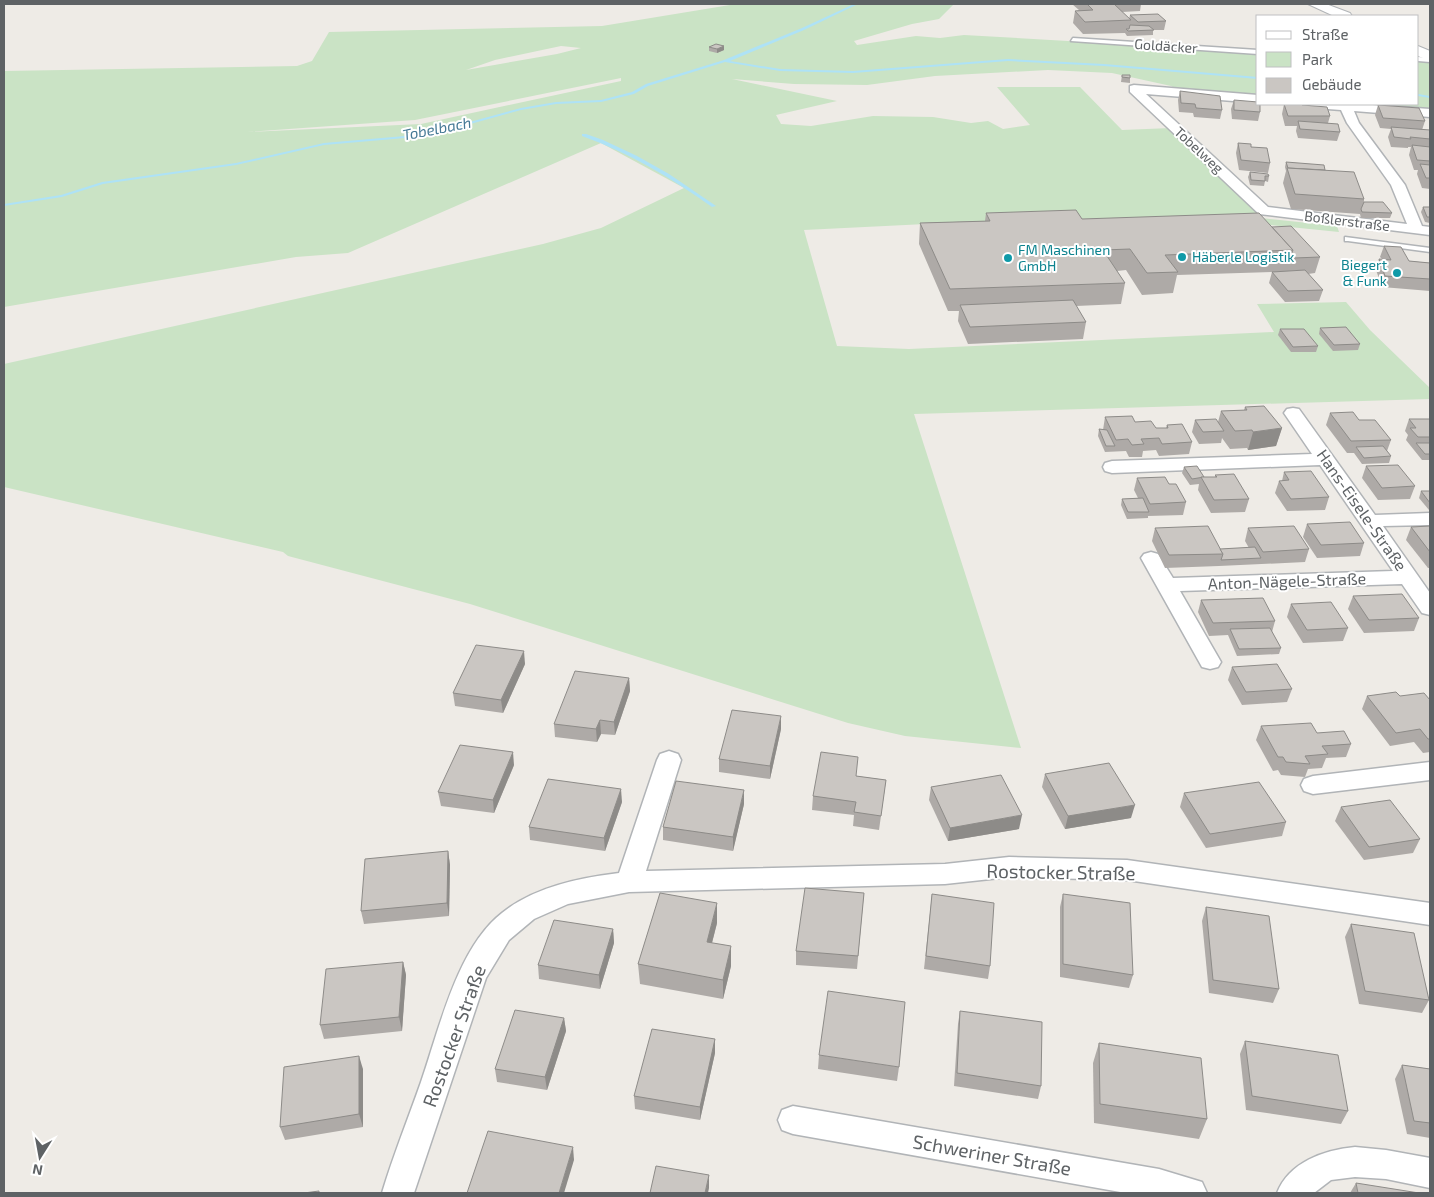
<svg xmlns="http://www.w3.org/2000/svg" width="1434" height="1197" font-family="'Exo 2',sans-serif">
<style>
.green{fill:#cae3c5;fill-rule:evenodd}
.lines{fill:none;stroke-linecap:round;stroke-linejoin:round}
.stream{fill:#aee2f6;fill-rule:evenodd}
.service-casing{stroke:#b1b4b7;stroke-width:3}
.minor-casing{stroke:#b1b4b7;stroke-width:3}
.tertiary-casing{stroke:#b1b4b7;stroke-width:2}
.service{fill:#fff;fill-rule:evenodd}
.minor{fill:#fff;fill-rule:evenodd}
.tertiary{fill:#fff;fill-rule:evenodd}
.wall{fill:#aeaaa7}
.shaded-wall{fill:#8d8b88}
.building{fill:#cac6c2;stroke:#8d8b88}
.culture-dot{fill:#0f9aa8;stroke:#fff;stroke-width:2}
.labels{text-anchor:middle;stroke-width:4;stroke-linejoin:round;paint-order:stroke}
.far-street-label{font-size:14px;fill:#5e6265;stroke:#fff}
.far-culture-label{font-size:14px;fill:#0d838f;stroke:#fff;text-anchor:start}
.far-water-label{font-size:15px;font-style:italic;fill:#467a96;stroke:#fff}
.street-label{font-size:16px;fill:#5e6265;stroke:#fff}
.near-street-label{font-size:19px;fill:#5e6265;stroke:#fff}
</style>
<rect width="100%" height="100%" fill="#eeebe6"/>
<g class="green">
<path d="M736 4H954L939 19 912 24 854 41 857 45 916 36 940 38 964 35 1258 52V97L1181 91 1171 86 1112 73 1048 70 935 76 867 85 794 84 732 79 837 101 776 115 781 124 811 126 873 116 933 117 971 123 988 121 1003 129 1030 125 997 87H1080L1122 130 1171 128 1252 206 1261 218 1337 226 1339 232 1249 223H946L804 230 837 346 909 349 1274 332 1257 304 1346 302 1370 330 1430 388V399L914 414 1021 748 905 736 848 723 470 604 288 556 283 552 4 487V364L543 244 601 228 684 188 601 143 348 253 296 257 4 307V71L297 66 312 61 329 32 602 26ZM561 46 581 48 557 54 466 70 495 60ZM621 78V81L421 124 246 132 415 120Z"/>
<polygon points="1418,61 1430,62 1430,110 1345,104 1418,104"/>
</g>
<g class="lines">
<g class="stream">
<polygon points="854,4 858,4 804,30 730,61 780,69 853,71 1008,59 1104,64 1258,77 1258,79 1104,66 1008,61 853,73 780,71 725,62 648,86 634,94 601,102 556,104 521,110 456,128 405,138 324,145 236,165 103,184 62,197 4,206 4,204 61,195 102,182 236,163 324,143 405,136 455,126 521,108 556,102 601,100 632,92 646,84 724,60 802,28"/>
<polygon points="1418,94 1430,96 1430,98 1418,96"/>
<path d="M582 134H586L603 140 637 156 669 174 716 206 712 207C671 178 630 153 582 136Z"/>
</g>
<defs>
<g id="service">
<polygon points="1073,38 1258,50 1258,54 1071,41"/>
<polygon points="1418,57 1430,58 1430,62 1418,61"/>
<polygon points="1345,237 1430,248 1430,252 1348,241 1345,241"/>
</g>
<g id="minor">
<polygon points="1134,85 1258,95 1258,103 1146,94 1268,207 1407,224 1391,185 1347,123 1341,110 1314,108 1308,104 1358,104 1430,109 1430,117 1354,111 1359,123 1405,185 1422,226 1430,227 1430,235 1259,214 1130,92 1130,86"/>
<polygon points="1293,408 1299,409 1375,515 1430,513 1430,525 1383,526 1430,593 1430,615 1422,613 1402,584 1180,591 1221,662 1218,667 1210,669 1202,667 1141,558 1144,554 1151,552 1158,554 1173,578 1393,571 1320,465 1112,473 1105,471 1103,467 1105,463 1112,461 1312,454 1284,413 1287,409"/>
<path d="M669 751 678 754 681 760 646 871 945 864 1009 857 1127 860 1430 903V925L1127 880 1009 877 945 884 629 892 568 904 534 919 509 940 486 978 414 1193H382C393 1156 408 1119 421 1082 439 1030 457 948 502 913 534 887 579 878 619 873L657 760 660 754Z"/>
<polygon points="1430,762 1430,780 1313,794 1304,791 1301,785 1304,779 1313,776"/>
<polygon points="793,1106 1159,1169 1202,1182 1207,1193 1126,1193 793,1134 782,1130 778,1120 782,1110"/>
<path d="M1355 1147 1386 1150 1430 1158V1188L1386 1179 1355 1177 1331 1180 1314 1193H1277C1289 1162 1324 1150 1355 1147Z"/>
</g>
<g id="tertiary">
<polygon points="1308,4 1326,4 1350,13 1352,16 1334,16"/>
<polygon points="1418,46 1430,51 1430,61 1418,56"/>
</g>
</defs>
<use href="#service" class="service-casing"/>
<use href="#minor" class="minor-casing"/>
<use href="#tertiary" class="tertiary-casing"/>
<use href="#service" class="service"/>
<use href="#minor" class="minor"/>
<use href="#tertiary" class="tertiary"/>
</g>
<g class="wall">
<polygon points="1072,4 1141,4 1140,11 1122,12 1129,19 1130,15 1166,21 1164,30 1153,30 1153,35 1127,36 1125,33 1083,34 1073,23 1075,11 1079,10"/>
<polygon points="709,47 724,50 717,53 709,51"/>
<polygon points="1122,75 1130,78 1130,83 1121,82"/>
<polygon points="1180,91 1222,110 1220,119 1194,117 1193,113 1179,112 1178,100"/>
<polygon points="1234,100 1260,112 1258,121 1232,119 1231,109"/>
<polygon points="1284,104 1302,104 1302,105 1330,116 1328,123 1340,132 1337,141 1298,138 1296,131 1297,126 1285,126 1282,114"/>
<polygon points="1378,105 1425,121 1422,130 1430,130 1430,189 1422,188 1417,174 1418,170 1414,170 1409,155 1411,147 1408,147 1408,148 1391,147 1388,137 1391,129 1380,128 1375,115"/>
<polygon points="1238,143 1251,147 1270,163 1268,173 1239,170 1236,153"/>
<polygon points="1286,162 1325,170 1364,199 1364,202 1392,213 1390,218 1361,218 1360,214 1291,209 1283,183 1286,171 1285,167"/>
<polygon points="1250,172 1269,176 1268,182 1265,181 1264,186 1250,185 1248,177"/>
<polygon points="1423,207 1430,207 1430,223 1425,222 1421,212"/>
<polygon points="986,213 1082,219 1272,227 1320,257 1315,273 1308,274 1323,290 1319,301 1285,302 1269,283 1272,272 1177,275 1173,293 1142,295 1126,270 1117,271 1125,283 1121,304 1076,306 1086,322 1083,339 968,344 958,321 959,311 948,311 919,244 920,223 985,221"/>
<polygon points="1384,246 1409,261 1430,263 1430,291 1382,287 1376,270 1379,259 1382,259 1380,257"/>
<polygon points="1320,328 1360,344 1358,350 1333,351 1319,334"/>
<polygon points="1280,329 1318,346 1316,352 1291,352 1278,335"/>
<polygon points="1245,407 1282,428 1276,446 1248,450 1247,448 1230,449 1222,438 1221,443 1199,444 1192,432 1195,420 1218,422 1221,411 1244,410"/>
<polygon points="1330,413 1359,420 1391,440 1387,451 1391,456 1389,463 1362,464 1354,453 1347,453 1326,425"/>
<polygon points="1105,417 1135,422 1156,428 1166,428 1167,425 1192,442 1189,454 1159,456 1156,450 1143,451 1142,457 1129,457 1126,451 1105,452 1098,436 1099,429 1103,430"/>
<polygon points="1409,419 1430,419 1430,460 1422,460 1406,440 1408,435 1405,431"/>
<polygon points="1366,466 1415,486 1410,499 1378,500 1362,478"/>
<polygon points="1184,467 1204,477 1215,477 1215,475 1249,499 1245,512 1211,513 1198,490 1199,484 1190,485 1182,473"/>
<polygon points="1284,472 1329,497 1325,510 1287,511 1275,493 1279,481 1282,481"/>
<polygon points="1137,478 1169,484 1186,502 1183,515 1148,516 1148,518 1127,519 1121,505 1122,499 1138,498 1134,490"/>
<polygon points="1421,491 1430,491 1430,510 1429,510 1419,498"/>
<polygon points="1307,524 1364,543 1360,556 1317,558 1303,537"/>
<polygon points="1430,526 1430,568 1428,568 1406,540 1411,527"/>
<polygon points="1155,528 1220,549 1249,548 1245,541 1248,528 1309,549 1305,562 1219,566 1165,568 1152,541"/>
<polygon points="1353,596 1419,618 1414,631 1364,633 1348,609"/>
<polygon points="1201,600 1275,621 1272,632 1281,648 1279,654 1237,656 1228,635 1209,636 1198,612"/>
<polygon points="1291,604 1348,628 1343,641 1303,643 1287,617"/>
<polygon points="525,664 503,713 455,706 453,693"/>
<polygon points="1232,667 1292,689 1287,702 1242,705 1228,680"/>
<polygon points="629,678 630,691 615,735 601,734 597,742 555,737 554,724"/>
<polygon points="1367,696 1430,700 1430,752 1423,753 1414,742 1390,746 1362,709"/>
<polygon points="1261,726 1317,733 1351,744 1346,757 1326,758 1322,768 1308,769 1305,777 1281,775 1278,770 1273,771 1256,740"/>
<polygon points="781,729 770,779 719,772 719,759"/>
<polygon points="514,765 494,813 441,806 438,792"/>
<polygon points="1045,774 1131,818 1065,829 1042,787"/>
<polygon points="856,776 886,780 879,830 853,826 854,815 812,810 813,796"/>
<polygon points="931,787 1019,829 948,841 929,800"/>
<polygon points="1184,793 1286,822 1282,836 1206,848 1180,807"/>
<polygon points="622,802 605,851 530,840 529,827"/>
<polygon points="744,804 733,851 663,840 663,827"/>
<polygon points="1341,807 1420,839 1413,853 1364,860 1335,821"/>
<polygon points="448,851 450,865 449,916 364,924 361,911"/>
<polygon points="864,893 857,969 796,965 796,951"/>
<polygon points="932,894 990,966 988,979 924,969"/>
<polygon points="1063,894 1133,975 1129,988 1060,977 1060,907"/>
<polygon points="1206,907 1279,989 1273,1003 1209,993 1202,921"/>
<polygon points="717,923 712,943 731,966 723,999 640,984 638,964"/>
<polygon points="1351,924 1429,1000 1422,1013 1359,1004 1345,937"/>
<polygon points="613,929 614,943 600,989 539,979 538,965"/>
<polygon points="403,962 406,975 402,1031 324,1039 320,1025"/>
<polygon points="960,1011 1041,1086 1038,1099 954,1086 958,1024"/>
<polygon points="564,1018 566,1031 547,1090 497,1082 495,1069"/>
<polygon points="715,1039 715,1053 700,1120 635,1109 634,1096"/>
<polygon points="1245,1041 1348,1111 1341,1124 1246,1110 1240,1054"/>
<polygon points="1099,1043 1207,1119 1199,1139 1094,1123 1093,1063"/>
<polygon points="819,1055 899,1067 897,1081 818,1069"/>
<polygon points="1402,1065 1430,1069 1430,1138 1407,1134 1395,1079"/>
<polygon points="363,1069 363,1127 285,1140 280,1127"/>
<polygon points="1356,1183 1358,1193 1350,1193"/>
</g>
<g class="shaded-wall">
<polygon points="724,46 724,50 717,53 717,49"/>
<polygon points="1282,428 1276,446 1248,450 1253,432"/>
<polygon points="524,651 525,664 503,713 501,700"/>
<polygon points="629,678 630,691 615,735 614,722"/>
<polygon points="781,716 781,729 770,779 770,766"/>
<polygon points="600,720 601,734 597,742 596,729"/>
<polygon points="513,752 514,765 494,813 493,800"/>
<polygon points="621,789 622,802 605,851 604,838"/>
<polygon points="744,790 744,804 733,851 733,837"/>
<polygon points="1135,805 1131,818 1065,829 1068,816"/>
<polygon points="1022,815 1019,829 948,841 950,828"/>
<polygon points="448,851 450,865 449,916 447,903"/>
<polygon points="717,903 717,923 707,962 707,942"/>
<polygon points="613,929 614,943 600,989 599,975"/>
<polygon points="731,946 731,966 723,999 723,980"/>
<polygon points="403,962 406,975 402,1031 399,1017"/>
<polygon points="564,1018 566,1031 547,1090 545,1077"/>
<polygon points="715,1039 715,1053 700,1120 700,1107"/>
<polygon points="359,1056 363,1069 363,1127 359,1114"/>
<polygon points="573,1147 574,1160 564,1193 559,1193"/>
<polygon points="709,1175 709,1188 708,1193 705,1193"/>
</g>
<g class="building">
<polygon points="1087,4 1114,4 1131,20 1085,22 1075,11 1093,10"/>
<polygon points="1158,14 1166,21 1138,22 1130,15"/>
<polygon points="1130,25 1149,26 1154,30 1128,31 1126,29 1129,29"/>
<polygon points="716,44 724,46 717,49 709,47"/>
<polygon points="1122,75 1130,75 1130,78 1122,77"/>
<polygon points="1180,91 1220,96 1222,110 1196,108 1195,104 1181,103"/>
<polygon points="1234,100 1258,102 1258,104 1260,104 1260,112 1234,110"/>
<polygon points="1284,104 1302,104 1302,105 1327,107 1330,116 1288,116"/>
<polygon points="1378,105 1419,108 1425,121 1383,118"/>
<polygon points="1298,121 1338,124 1340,132 1300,129"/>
<polygon points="1391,127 1430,130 1430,139 1410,137 1411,139 1394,137"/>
<polygon points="1238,143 1251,144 1251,147 1267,148 1270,163 1241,160"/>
<polygon points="1412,145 1430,147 1430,161 1417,160"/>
<polygon points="1286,162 1324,165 1325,170 1288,168"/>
<polygon points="1420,164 1430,165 1430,178 1426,178"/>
<polygon points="1287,168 1354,172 1364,199 1295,194"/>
<polygon points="1250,172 1268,174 1269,176 1265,176 1265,181 1251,180"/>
<polygon points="1364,202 1383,202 1392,213 1362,212 1361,209"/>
<polygon points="1423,207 1430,207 1430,217 1427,217"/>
<polygon points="1076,210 1082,219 1259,213 1293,250 1165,255 1178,272 1147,273 1130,249 1103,250 1125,283 950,289 920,223 990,221 986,213"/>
<polygon points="1291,226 1320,257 1294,258 1291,255 1293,250 1272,227"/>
<polygon points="1384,246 1401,247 1409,261 1430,263 1430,279 1385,276 1379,259 1391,260"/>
<polygon points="1305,270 1323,290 1288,291 1272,272"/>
<polygon points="1073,300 1086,322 970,327 960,305"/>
<polygon points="1346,327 1360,344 1334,345 1320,328"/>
<polygon points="1280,329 1304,329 1318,346 1293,347"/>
<polygon points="1264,406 1282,428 1253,432 1252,430 1235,431 1221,411 1247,410 1245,407"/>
<polygon points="1353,412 1359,420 1375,420 1391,440 1351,441 1330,413"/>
<polygon points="1132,416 1135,422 1151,421 1156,428 1168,428 1167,425 1182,424 1192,442 1162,444 1159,438 1141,439 1144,444 1132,445 1128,439 1116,440 1105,417"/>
<polygon points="1216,419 1224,431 1203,432 1195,420"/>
<polygon points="1409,419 1430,419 1430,437 1418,437 1410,428 1416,428"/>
<polygon points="1099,429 1107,430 1115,446 1106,446"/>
<polygon points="1416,443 1430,443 1430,454 1425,454"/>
<polygon points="1383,446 1391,456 1364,458 1356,447"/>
<polygon points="1398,465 1415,486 1382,488 1366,466"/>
<polygon points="1197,466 1204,477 1192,479 1184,467"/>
<polygon points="1311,471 1329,497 1291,499 1279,481 1289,480 1284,472"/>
<polygon points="1234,474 1249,499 1214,500 1201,477 1217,477 1215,475"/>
<polygon points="1165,477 1169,484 1176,484 1186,502 1150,504 1137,478"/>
<polygon points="1421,491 1430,491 1430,503"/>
<polygon points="1143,498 1149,512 1128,512 1122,499"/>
<polygon points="1350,522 1364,543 1321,545 1307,524"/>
<polygon points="1208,526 1223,554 1169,555 1155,528"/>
<polygon points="1294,526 1309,549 1263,552 1248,528"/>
<polygon points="1430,526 1430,552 1411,527"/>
<polygon points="1255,547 1261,558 1221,560 1223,554 1220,549"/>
<polygon points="1402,594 1419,618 1369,620 1353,596"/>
<polygon points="1263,598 1275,621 1213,623 1201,600"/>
<polygon points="1331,602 1348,628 1307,630 1291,604"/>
<polygon points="1270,628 1281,648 1239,649 1230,629"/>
<polygon points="476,645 524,651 501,700 453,693"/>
<polygon points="1277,664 1292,689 1246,692 1232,667"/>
<polygon points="575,671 629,678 614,722 600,720 596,729 554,724"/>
<polygon points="1396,692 1400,696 1424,693 1430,700 1430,739 1428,739 1420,729 1396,733 1367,696"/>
<polygon points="732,710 781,716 770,766 719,759"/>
<polygon points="1311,723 1317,733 1344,731 1351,744 1322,746 1328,754 1305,756 1310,764 1286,762 1283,757 1278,757 1261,726"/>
<polygon points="460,745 513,752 493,800 438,792"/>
<polygon points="821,752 858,757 856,776 886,780 881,816 854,812 856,802 813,796"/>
<polygon points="1109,763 1135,805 1068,816 1045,774"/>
<polygon points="1001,775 1022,815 950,828 931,787"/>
<polygon points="548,779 621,789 604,838 529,827"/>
<polygon points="676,781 744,790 733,837 663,827"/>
<polygon points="1259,782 1286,822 1210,834 1184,793"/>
<polygon points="1390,800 1420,839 1369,847 1341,807"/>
<polygon points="448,851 447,903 361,911 365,859"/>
<polygon points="805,888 864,893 858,956 796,951"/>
<polygon points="660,893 717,903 707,942 731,946 723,980 638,964"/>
<polygon points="932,894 994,903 990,966 926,956"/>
<polygon points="1063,894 1130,903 1133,975 1063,964"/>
<polygon points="1206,907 1269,916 1279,989 1213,980"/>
<polygon points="554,920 613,929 599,975 538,965"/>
<polygon points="1351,924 1414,933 1429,1000 1365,991"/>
<polygon points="403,962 399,1017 320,1025 326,969"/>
<polygon points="828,991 905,1002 899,1067 819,1055"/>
<polygon points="515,1010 564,1018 545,1077 495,1069"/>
<polygon points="960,1011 1042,1022 1041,1086 957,1073"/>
<polygon points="652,1029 715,1039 700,1107 634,1096"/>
<polygon points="1245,1041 1338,1055 1348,1111 1252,1096"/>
<polygon points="1099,1043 1201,1058 1207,1119 1100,1104"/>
<polygon points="359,1056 359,1114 280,1127 284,1067"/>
<polygon points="1402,1065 1430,1069 1430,1123 1414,1121"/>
<polygon points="488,1131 573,1147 559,1193 467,1193"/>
<polygon points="656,1166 709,1175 705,1193 650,1193"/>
<polygon points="1356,1183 1419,1193 1358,1193"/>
<polygon points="319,1191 319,1193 304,1193"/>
</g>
<g class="culture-dot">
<circle cx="1182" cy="257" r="5"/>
<circle cx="1008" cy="258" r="5"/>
<circle cx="1397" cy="273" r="5"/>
</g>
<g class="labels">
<g class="far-street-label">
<text transform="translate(1166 46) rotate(4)" y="5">Goldäcker</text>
<text transform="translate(1199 150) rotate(43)" y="5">Tobelweg</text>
<text transform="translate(1347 221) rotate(7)" y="5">Boßlerstraße</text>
</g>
<g class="far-culture-label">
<text x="1018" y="255">FM Maschinen<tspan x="1018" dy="16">GmbH</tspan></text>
<text x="1192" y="262">Häberle Logistik</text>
<text x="1387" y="270" text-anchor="end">Biegert<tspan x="1387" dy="16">&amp; Funk</tspan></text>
</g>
<g class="far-water-label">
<text transform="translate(437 129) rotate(-11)" y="5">Tobelbach</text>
</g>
<g class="street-label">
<text transform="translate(1362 510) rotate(55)" y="6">Hans-Eisele-Straße</text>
<text transform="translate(1287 581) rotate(-2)" y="6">Anton-Nägele-Straße</text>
</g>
<g class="near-street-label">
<text transform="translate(1061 872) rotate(1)" y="7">Rostocker Straße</text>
<text transform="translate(454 1036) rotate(-70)" y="7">Rostocker Straße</text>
<text transform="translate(992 1155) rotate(10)" y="7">Schweriner Straße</text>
</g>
</g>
<rect width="1434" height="1197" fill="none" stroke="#5e6265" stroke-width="10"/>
<rect x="1256" y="15" width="162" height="90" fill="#ffffff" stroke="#bfc0c1"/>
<rect x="1266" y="31" width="25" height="8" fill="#ffffff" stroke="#bfc0c1"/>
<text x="1302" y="40" font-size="15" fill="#5e6265">Straße</text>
<rect x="1266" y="52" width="25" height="15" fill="#cae3c5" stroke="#bfc0c1"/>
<text x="1302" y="65" font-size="15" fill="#5e6265">Park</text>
<rect x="1266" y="78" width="25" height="15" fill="#cac6c2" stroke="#bfc0c1"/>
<text x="1302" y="90" font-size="15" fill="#5e6265">Gebäude</text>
<g transform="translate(40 1157) rotate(191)" stroke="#ffffff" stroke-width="4" paint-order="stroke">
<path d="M0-4L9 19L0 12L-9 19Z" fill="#5e6265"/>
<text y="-8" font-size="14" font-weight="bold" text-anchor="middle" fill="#5e6265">N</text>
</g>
</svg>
